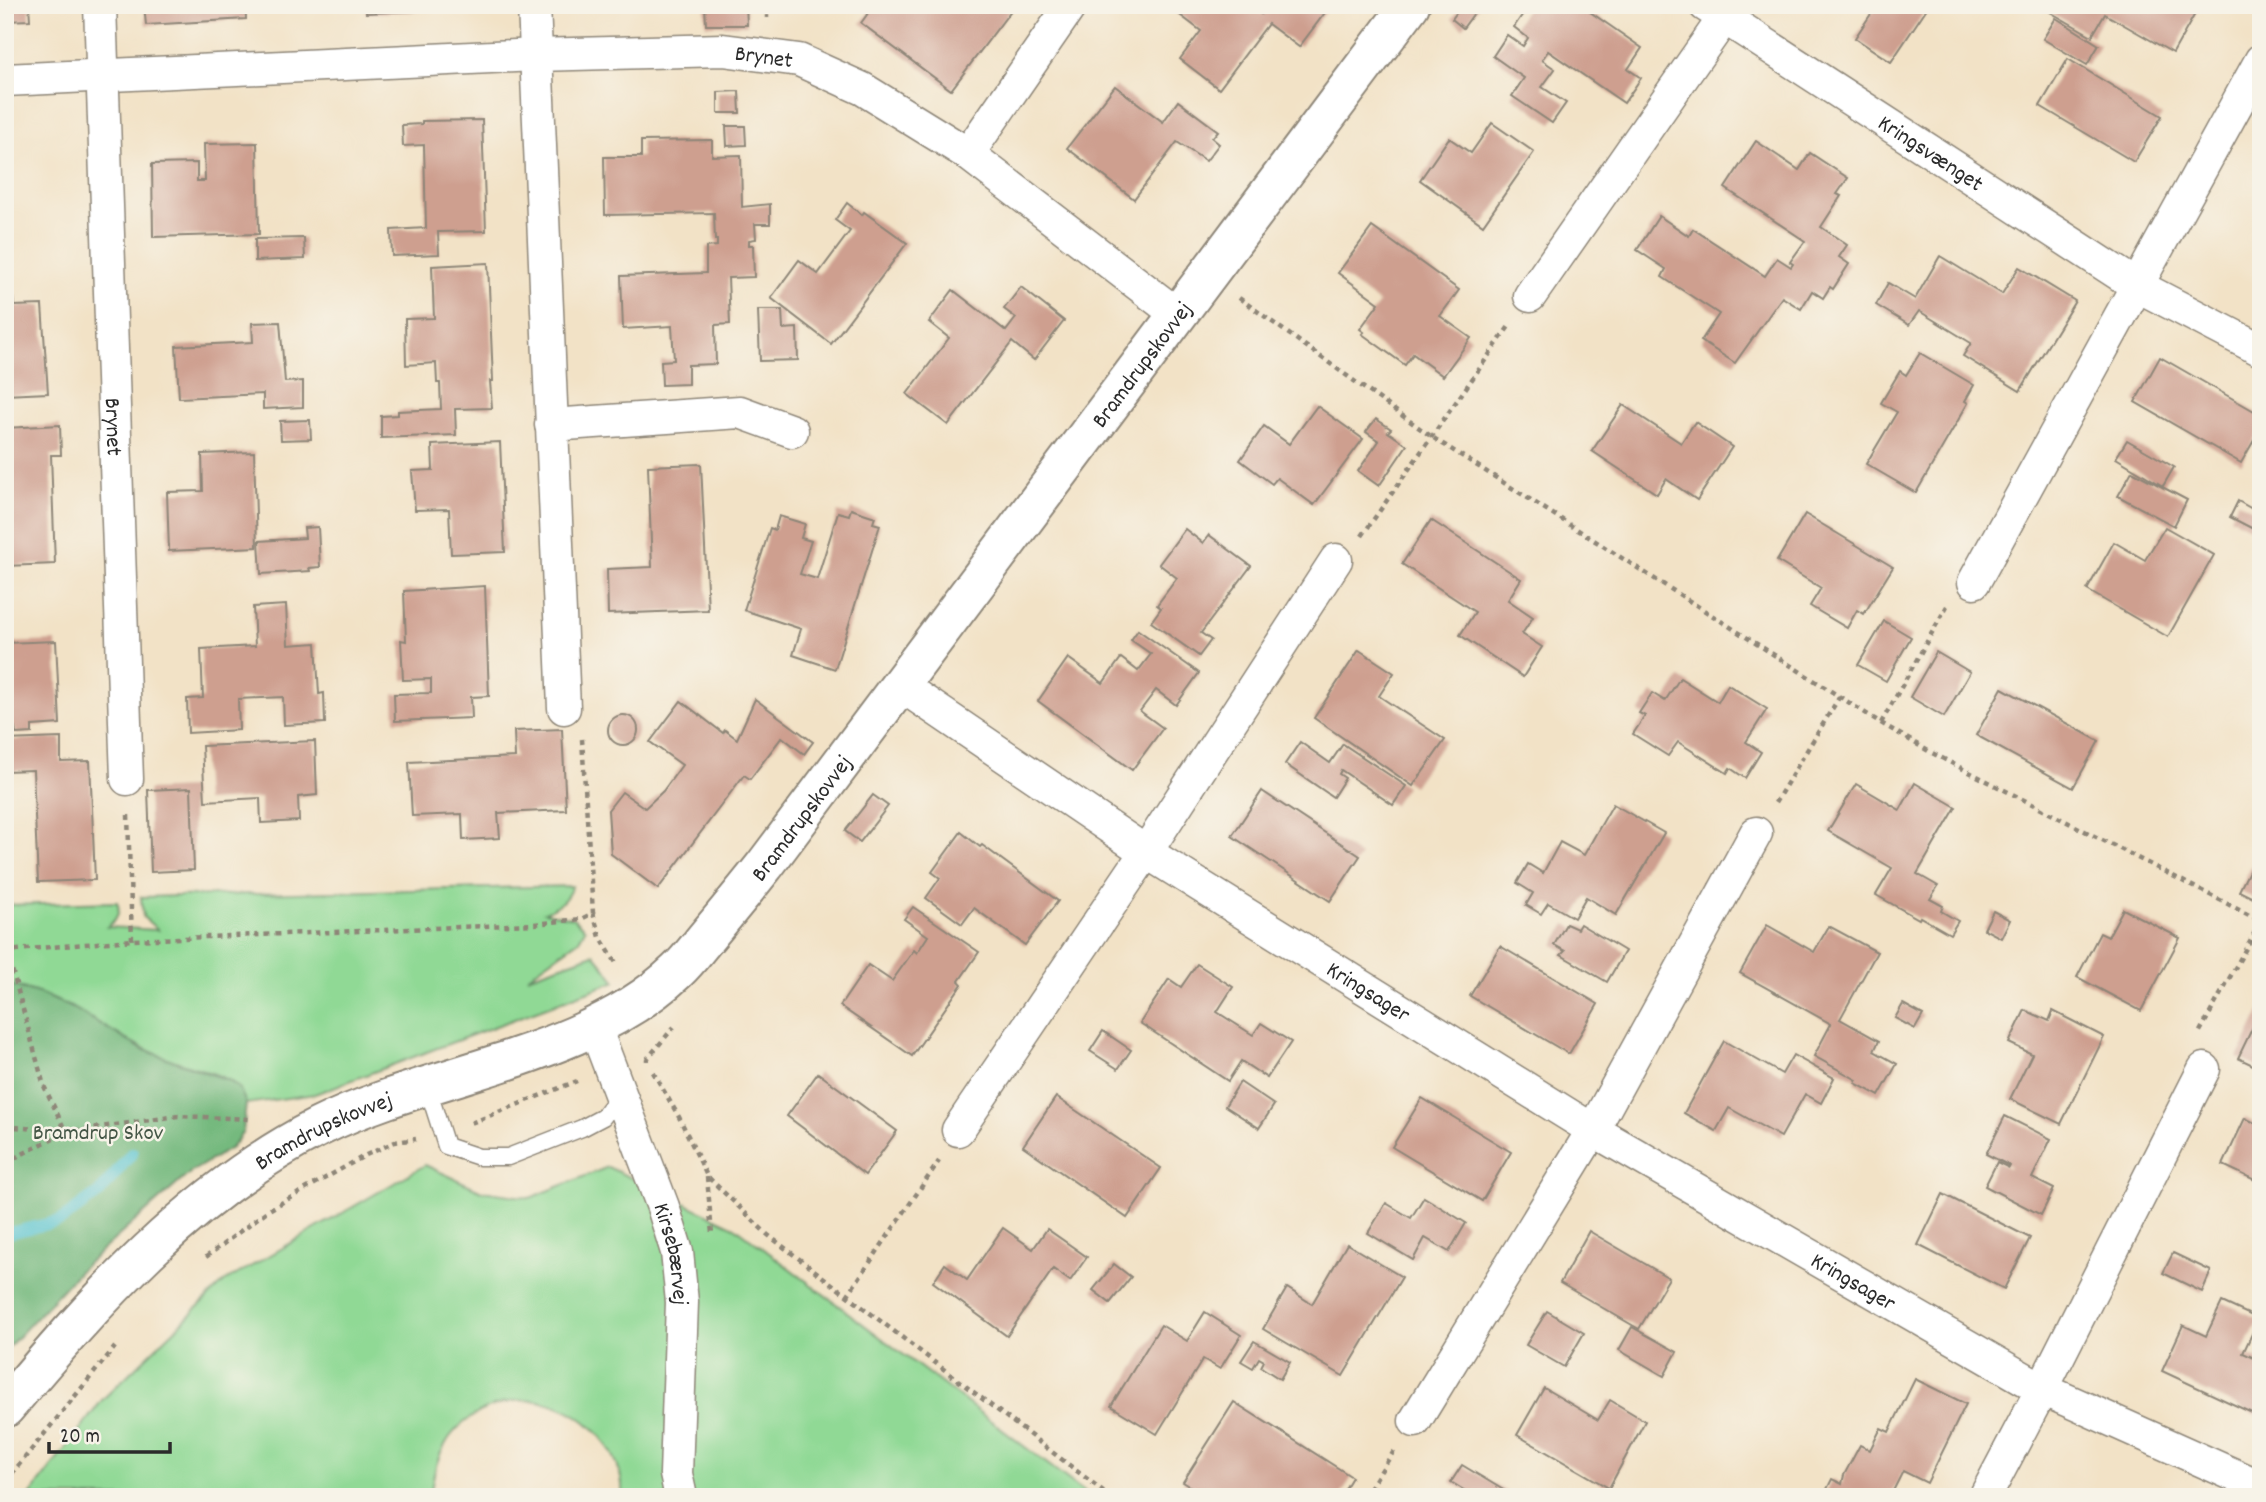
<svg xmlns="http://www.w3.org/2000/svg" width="2266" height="1502" font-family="Dekko,sans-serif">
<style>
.green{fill:#90d995;stroke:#5e8260;stroke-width:2}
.forest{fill:#74b97e;stroke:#507254;stroke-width:2}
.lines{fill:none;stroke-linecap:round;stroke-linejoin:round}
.stream{stroke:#58c4d0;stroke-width:12}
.building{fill:#ce9f8f}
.service-casing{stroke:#8e8678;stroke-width:19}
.minor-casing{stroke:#8e8678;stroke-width:35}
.tertiary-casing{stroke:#8e8678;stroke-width:42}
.path{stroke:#8e8678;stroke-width:4.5;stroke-dasharray:5 5;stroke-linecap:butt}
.service{stroke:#fff;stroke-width:16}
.minor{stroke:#fff;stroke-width:32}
.tertiary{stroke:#fff;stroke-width:38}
.labels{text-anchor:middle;stroke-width:5;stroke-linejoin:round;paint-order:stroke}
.street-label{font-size:23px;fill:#2b2b2b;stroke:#f7f3e8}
.park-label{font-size:23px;fill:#445646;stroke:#f7f3e8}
</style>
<rect width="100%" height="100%" fill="#f7f3e8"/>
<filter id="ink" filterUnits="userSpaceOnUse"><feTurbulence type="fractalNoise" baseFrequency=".0143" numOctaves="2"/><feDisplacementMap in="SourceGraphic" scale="14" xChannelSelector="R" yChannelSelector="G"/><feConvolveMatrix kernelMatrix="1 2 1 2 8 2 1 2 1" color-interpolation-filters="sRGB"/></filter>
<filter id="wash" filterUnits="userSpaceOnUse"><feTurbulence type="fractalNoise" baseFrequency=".00686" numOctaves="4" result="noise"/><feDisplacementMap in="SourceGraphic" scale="28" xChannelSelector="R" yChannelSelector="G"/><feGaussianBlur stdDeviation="1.57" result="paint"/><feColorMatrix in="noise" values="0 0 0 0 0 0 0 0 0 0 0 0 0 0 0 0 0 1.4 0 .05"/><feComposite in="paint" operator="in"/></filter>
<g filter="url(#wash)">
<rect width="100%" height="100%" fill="#f2e2c6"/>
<g class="green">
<path d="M572 886C567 900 559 906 545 912L573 918 585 929 579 940 527 977 594 954 616 981 315 1094 246 1104C244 1097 237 1087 231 1082 222 1074 185 1065 171 1060 113 1039 67 995 5 984V905L117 902C122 913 115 921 107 927L158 930 143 917 141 897Z"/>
<path d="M425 1165 482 1191 530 1198 608 1167 735 1227 1091 1497H622C624 1481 618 1463 610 1450 584 1405 526 1386 480 1412 466 1420 452 1431 445 1445 435 1462 433 1478 430 1497H29L103 1399 224 1282Z"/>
</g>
<polygon class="forest" points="5,984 39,993 75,1009 142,1049 230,1081 240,1089 246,1104 243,1132 231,1148 191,1172 81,1269 5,1351"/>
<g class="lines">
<polyline class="stream" points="5,1234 60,1221 100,1192 132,1153"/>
</g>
<g id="blocks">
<g class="building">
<polygon points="5,5 29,5 30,20 5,21"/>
<polygon points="144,5 245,5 246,19 146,25"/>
<polygon points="366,5 471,5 471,9 366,13"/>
<polygon points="705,5 746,5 747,25 706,25"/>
<polygon points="874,5 935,5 940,9 942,5 1015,5 951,90 861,23"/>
<polygon points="1175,5 1250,5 1261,14 1268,5 1330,6 1299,47 1268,24 1219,89 1180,59 1201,31 1172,9"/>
<polygon points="1462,5 1480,5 1463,28 1452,19"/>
<polygon points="1529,5 1580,5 1642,48 1628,69 1641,78 1624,103 1548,51 1542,60 1555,69 1542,87 1566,103 1552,123 1512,96 1524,78 1493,56 1507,35 1523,46 1528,38 1514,27"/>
<polygon points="1877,5 1929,5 1891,62 1855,38"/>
<polygon points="2054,5 2092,5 2099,10 2102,5 2200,5 2173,53 2105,14 2092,36 2050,12"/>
<polygon points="2056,18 2099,45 2087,65 2043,39"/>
<polygon points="2068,59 2162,116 2134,162 2040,106"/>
<polygon points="1115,86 1163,122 1178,101 1218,131 1212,138 1219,144 1206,161 1177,142 1134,199 1067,148"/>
<polygon points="739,91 740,113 718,113 718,92"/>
<polygon points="482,120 486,231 438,232 439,254 392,256 391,230 426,228 424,145 403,146 402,125 422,124 422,121"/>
<polygon points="1492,123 1534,152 1483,225 1420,180 1449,138 1471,153"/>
<polygon points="726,126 745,126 746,145 727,146"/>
<polygon points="712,140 712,156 741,155 742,207 770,204 770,224 755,224 756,239 749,240 749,245 753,245 754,277 728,278 730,324 715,325 716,364 688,365 688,384 662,385 661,361 674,360 672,326 623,329 621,276 706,273 706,247 717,246 717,240 715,240 714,213 605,215 604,157 641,157 641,141"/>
<polygon points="1756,141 1799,170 1810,153 1848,178 1837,194 1841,196 1821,227 1847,245 1839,257 1849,264 1833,289 1830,287 1823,298 1812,291 1801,309 1782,297 1735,363 1701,341 1719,314 1662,277 1666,269 1637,250 1659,216 1689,236 1693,229 1765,276 1777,258 1791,267 1793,264 1790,262 1805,241 1725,188"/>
<polygon points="257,143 259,234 153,237 152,164 197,163 197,181 205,181 204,144"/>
<polygon points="5,161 9,161 13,253 5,254"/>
<polygon points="847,203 862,215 864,212 907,243 831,344 771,298 799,260 818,274 850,231 835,220"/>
<polygon points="1372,227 1459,290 1440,316 1471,338 1443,376 1413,354 1405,365 1362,334 1364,332 1360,329 1379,303 1338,273"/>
<polygon points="304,238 305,259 255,261 255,239"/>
<polygon points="1940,256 2002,294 2019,267 2075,301 2020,391 1963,356 1971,343 1919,311 1909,325 1876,305 1888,283 1915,299"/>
<polygon points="488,263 493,381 490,381 492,408 455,409 456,435 381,438 381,416 398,415 398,411 441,409 440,383 437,383 436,363 406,365 405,319 434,318 432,266"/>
<polygon points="12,286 14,306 42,305 48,393 5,395 5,287"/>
<polygon points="1021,287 1064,321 1034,360 1012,342 948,425 907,394 949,338 929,322 953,290 1006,331 1016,318 1004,309"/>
<polygon points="758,310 782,310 783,329 797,328 798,360 760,361"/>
<polygon points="280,322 285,382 303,381 303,407 263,409 263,394 179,398 176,346 253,342 252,323"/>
<polygon points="1920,353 1974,385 1965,401 1968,403 1916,493 1866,464 1897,412 1881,403 1900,371 1906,375"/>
<polygon points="2160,357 2261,415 2261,428 2241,463 2135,402"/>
<polygon points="1623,405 1681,443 1695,422 1732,447 1697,500 1666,479 1657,494 1592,451"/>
<polygon points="1317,406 1363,439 1314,505 1277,478 1272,484 1240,460 1264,426 1289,444"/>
<polygon points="1376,419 1391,429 1388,432 1407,445 1379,486 1358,471 1379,441 1366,432"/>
<polygon points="310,420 311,439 281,440 280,421"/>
<polygon points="60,425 61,455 51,455 55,564 5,566 5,428"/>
<polygon points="2127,440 2174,467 2163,486 2116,458"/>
<polygon points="500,442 505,552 451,554 449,509 415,510 412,471 433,470 432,445"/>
<polygon points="254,452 257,547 169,551 167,492 203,491 202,454"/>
<polygon points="701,464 708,610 608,614 607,569 652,567 648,466"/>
<polygon points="2132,471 2187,500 2174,526 2118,496"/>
<polygon points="2238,501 2261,514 2261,533 2230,517"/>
<polygon points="851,509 875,517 873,523 880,525 835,669 793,655 801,629 744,610 770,528 775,530 779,516 805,524 801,538 811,541 800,574 817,579 838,512 849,515"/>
<polygon points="1805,514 1893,567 1864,614 1857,610 1847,628 1810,606 1821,588 1777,561"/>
<polygon points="1431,520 1521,579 1508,600 1533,617 1522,634 1542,647 1523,677 1460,635 1475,612 1402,564"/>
<polygon points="318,527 320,567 309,568 310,571 261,574 259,541 305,538 304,528"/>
<polygon points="2165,527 2214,555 2168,637 2087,590 2114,542 2145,560"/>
<polygon points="1185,529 1203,543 1209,535 1251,566 1201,633 1211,640 1199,656 1151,622 1161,608 1157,605 1177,578 1159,564"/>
<polygon points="485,586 489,696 471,697 472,718 395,721 394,694 431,693 431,679 403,680 401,640 406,641 404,591"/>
<polygon points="286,605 288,645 316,643 319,694 324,693 325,723 284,725 283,697 238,699 239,730 188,733 187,699 203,698 201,649 255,646 253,607"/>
<polygon points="1884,621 1911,637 1886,681 1858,665"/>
<polygon points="1138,630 1199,673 1176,705 1156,690 1140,711 1163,728 1132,770 1038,701 1068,658 1103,683 1121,658 1138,671 1151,654 1131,640"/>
<polygon points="56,641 60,724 32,726 32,733 16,734 15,727 5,727 5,643"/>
<polygon points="1359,650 1394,673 1379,696 1445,740 1413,786 1314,718"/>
<polygon points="1936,652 1970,672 1944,717 1910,697"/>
<polygon points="1680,678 1718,702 1728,685 1767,709 1746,742 1761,752 1745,778 1730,768 1727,773 1678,742 1668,756 1633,734 1645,716 1639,713 1652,693 1665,701"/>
<polygon points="2002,688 2099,741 2073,788 1976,735"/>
<polygon points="755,699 813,742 804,754 782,737 750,779 744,775 658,889 611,854 608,810 622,792 645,808 663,791 682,765 650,742 681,701 723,733 725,730 737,739"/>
<circle cx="623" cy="730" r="15"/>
<polygon points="562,729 566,810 498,813 500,838 463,840 462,814 412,816 409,762 515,757 514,731"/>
<polygon points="61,738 61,762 90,761 95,880 38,882 33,770 5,771 5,740"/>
<polygon points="315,741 317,795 298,797 299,821 261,823 260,798 205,801 202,746"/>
<polygon points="1300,742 1330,763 1343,744 1406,786 1393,805 1341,770 1339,774 1345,778 1333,797 1285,764"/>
<polygon points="1915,783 1956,807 1917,874 1938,886 1930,899 1943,906 1941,911 1958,921 1950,934 1920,917 1919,919 1876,895 1892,868 1828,831 1856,784 1900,810"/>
<polygon points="191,788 194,870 151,872 148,790"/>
<polygon points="1262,791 1360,856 1330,901 1232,836"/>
<polygon points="873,795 888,806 860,842 845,831"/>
<polygon points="1613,804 1664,833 1616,915 1586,897 1574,918 1548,903 1541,914 1526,905 1533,893 1517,883 1528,864 1543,873 1560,842 1584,855"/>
<polygon points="961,832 980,847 982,845 1058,901 1025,945 974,908 962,924 926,898 940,878 932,872"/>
<polygon points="2261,847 2261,902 2239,891"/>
<polygon points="913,907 979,952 959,981 962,984 912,1056 840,1006 868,965 892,981 914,950 917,953 928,936 904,919"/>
<polygon points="2123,909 2180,938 2141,1011 2077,977 2100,933 2108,937"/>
<polygon points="1993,911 2010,920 2001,938 1984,929"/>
<polygon points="1566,924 1577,929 1580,924 1625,951 1607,982 1561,955 1565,951 1554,945"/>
<polygon points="1767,925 1814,952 1829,926 1877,952 1840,1019 1879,1041 1874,1051 1897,1064 1879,1096 1855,1083 1857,1080 1814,1056 1831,1024 1740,973"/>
<polygon points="1500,946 1598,1004 1569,1054 1470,996"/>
<polygon points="1197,964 1233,987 1217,1012 1253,1035 1261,1023 1291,1042 1267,1078 1241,1061 1228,1081 1140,1023 1169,979 1181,987"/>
<polygon points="1903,1004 1923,1015 1915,1029 1895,1018"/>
<polygon points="2025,1010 2049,1021 2053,1011 2104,1037 2061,1124 2010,1099 2032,1054 2009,1043"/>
<polygon points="2261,1010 2261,1069 2238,1058"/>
<polygon points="1103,1031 1131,1050 1118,1069 1090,1051"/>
<polygon points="1724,1041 1782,1074 1793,1055 1834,1078 1821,1103 1805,1094 1781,1137 1729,1108 1716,1131 1684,1113"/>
<polygon points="818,1073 897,1131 865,1175 787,1116"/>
<polygon points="1240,1082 1274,1105 1259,1128 1225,1106"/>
<polygon points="1056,1097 1161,1168 1127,1218 1023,1146"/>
<polygon points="1422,1098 1511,1152 1482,1201 1392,1147"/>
<polygon points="2005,1116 2051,1139 2032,1178 2054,1189 2041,1215 1985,1186 1997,1162 2009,1168 2010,1166 1986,1154"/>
<polygon points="2245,1118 2261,1126 2261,1183 2223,1165"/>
<polygon points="1943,1194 2030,1238 2004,1289 1918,1245"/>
<polygon points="1424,1197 1466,1223 1449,1252 1425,1238 1413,1260 1368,1233 1386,1203 1411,1218"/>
<polygon points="1003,1228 1033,1249 1047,1229 1087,1257 1070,1281 1053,1269 1007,1336 933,1282 945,1264 967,1280"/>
<polygon points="1589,1231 1669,1278 1639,1329 1560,1283"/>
<polygon points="1347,1244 1402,1277 1343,1376 1263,1329 1287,1288 1312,1304"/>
<polygon points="2173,1253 2211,1271 2202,1292 2163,1273"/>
<polygon points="1114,1264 1131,1277 1110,1303 1093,1290"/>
<polygon points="2222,1302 2259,1319 2243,1353 2261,1361 2261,1405 2256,1415 2162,1371 2183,1325 2206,1336"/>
<polygon points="1547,1311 1584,1333 1564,1367 1526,1345"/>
<polygon points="1205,1312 1241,1335 1220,1369 1203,1359 1157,1434 1111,1406 1161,1325 1187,1341"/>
<polygon points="1632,1327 1677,1352 1664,1376 1619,1350"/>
<polygon points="1254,1341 1290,1362 1280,1379 1261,1367 1264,1361 1259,1358 1253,1368 1241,1361"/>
<polygon points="1915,1379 1966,1404 1927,1483 1903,1471 1890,1497 1883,1494 1881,1497 1823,1497 1832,1479 1842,1484 1844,1475 1860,1445 1870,1450 1881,1428 1889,1432"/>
<polygon points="1544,1388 1598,1420 1610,1400 1645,1421 1609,1488 1517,1435"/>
<polygon points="1234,1402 1352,1477 1340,1497 1208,1497 1183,1482"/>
<polygon points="1462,1465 1515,1497 1475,1497 1451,1482"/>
</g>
</g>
</g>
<g filter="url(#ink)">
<use href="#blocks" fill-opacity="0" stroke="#8e8678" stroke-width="2"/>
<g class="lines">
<defs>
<polyline id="service" points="427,1086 446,1146 479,1157 508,1157 582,1128 603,1117 620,1095"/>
<g id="minor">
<path id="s1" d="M100 5 127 779"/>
<polyline points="534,5 564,708"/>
<path id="s2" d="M1705 5 2136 285 2261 350"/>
<path id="s3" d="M5 80 536 55 723 50 799 60 863 89 968 154 1178 315"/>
<polyline points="968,154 1071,5"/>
<polyline points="1530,296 1733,5"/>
<polyline points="551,425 740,412 792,431"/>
<polyline points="1974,582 2261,60"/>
<path id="s4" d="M900 685 1146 852 1593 1130 2042 1389 2261 1487"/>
<path id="s5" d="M594 1025 663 1207 677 1252 682 1302 676 1474 681 1497"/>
<polyline points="958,1130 1146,852 1336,560"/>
<polyline points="1415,1421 1593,1130 1756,833"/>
<polyline points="1985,1497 2042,1389 2204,1069"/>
</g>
<g id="tertiary">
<path id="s6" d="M5 1408C96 1300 191 1192 319 1127 431 1071 583 1060 677 971 688 961 698 947 708 935 727 912 746 889 765 865L1410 5"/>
</g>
</defs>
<use href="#service" class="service-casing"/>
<use href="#minor" class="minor-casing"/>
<use href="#tertiary" class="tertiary-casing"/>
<g class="path">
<polyline points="767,5 767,18"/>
<polyline points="1239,298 1432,437 1881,723 1930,752 2261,921 2198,1035"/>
<polyline points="1362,536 1510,325"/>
<polyline points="1881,723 1947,606"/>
<polyline points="582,739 593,913"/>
<polyline points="1775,803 1840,696"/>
<polyline points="128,815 132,940"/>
<polyline points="5,951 132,940 534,924 581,919 593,913 600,937 618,966"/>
<polyline points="7,951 44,1086 66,1132"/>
<polyline points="647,1061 647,1059 674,1027"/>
<polyline points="653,1072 679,1117 707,1176 768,1235 1111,1497"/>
<polyline points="471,1123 577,1081"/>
<polyline points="5,1126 66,1132 178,1116 251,1119"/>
<polyline points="5,1163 65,1132"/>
<polyline points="707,1177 712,1234"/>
<polyline points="206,1257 267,1211 366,1155 395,1142 416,1139"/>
<polyline points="847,1296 939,1161"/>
<polyline points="5,1482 115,1347"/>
<polyline points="1364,1497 1394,1451"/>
</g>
<use href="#service" class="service"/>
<use href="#minor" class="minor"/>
<use href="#tertiary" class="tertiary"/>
</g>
</g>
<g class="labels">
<g class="street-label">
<text dy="8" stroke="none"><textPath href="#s3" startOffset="760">Brynet</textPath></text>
<text dy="8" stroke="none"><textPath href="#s2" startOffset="270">Kringsvænget</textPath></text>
<text dy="8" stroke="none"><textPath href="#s6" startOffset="1582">Bramdrupskovvej</textPath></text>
<text dy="8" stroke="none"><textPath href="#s1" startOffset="422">Brynet</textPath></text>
<text dy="8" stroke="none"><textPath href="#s6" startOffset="1015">Bramdrupskovvej</textPath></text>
<text dy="8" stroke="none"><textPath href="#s4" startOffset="560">Kringsager</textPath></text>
<text dy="8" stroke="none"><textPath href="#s6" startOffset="427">Bramdrupskovvej</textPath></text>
<text dy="8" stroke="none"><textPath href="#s5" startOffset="243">Kirsebærvej</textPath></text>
<text dy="8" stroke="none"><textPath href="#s4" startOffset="1125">Kringsager</textPath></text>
</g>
<g class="park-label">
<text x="98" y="1139">Bramdrup Skov</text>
</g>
</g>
<rect width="2266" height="1502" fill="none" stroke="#f7f3e8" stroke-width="28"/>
<path d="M49 1442v10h121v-10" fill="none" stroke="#2b2b2b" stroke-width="3.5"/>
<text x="60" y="1442" font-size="21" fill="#2b2b2b" stroke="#f7f3e8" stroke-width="5" paint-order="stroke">20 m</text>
</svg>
